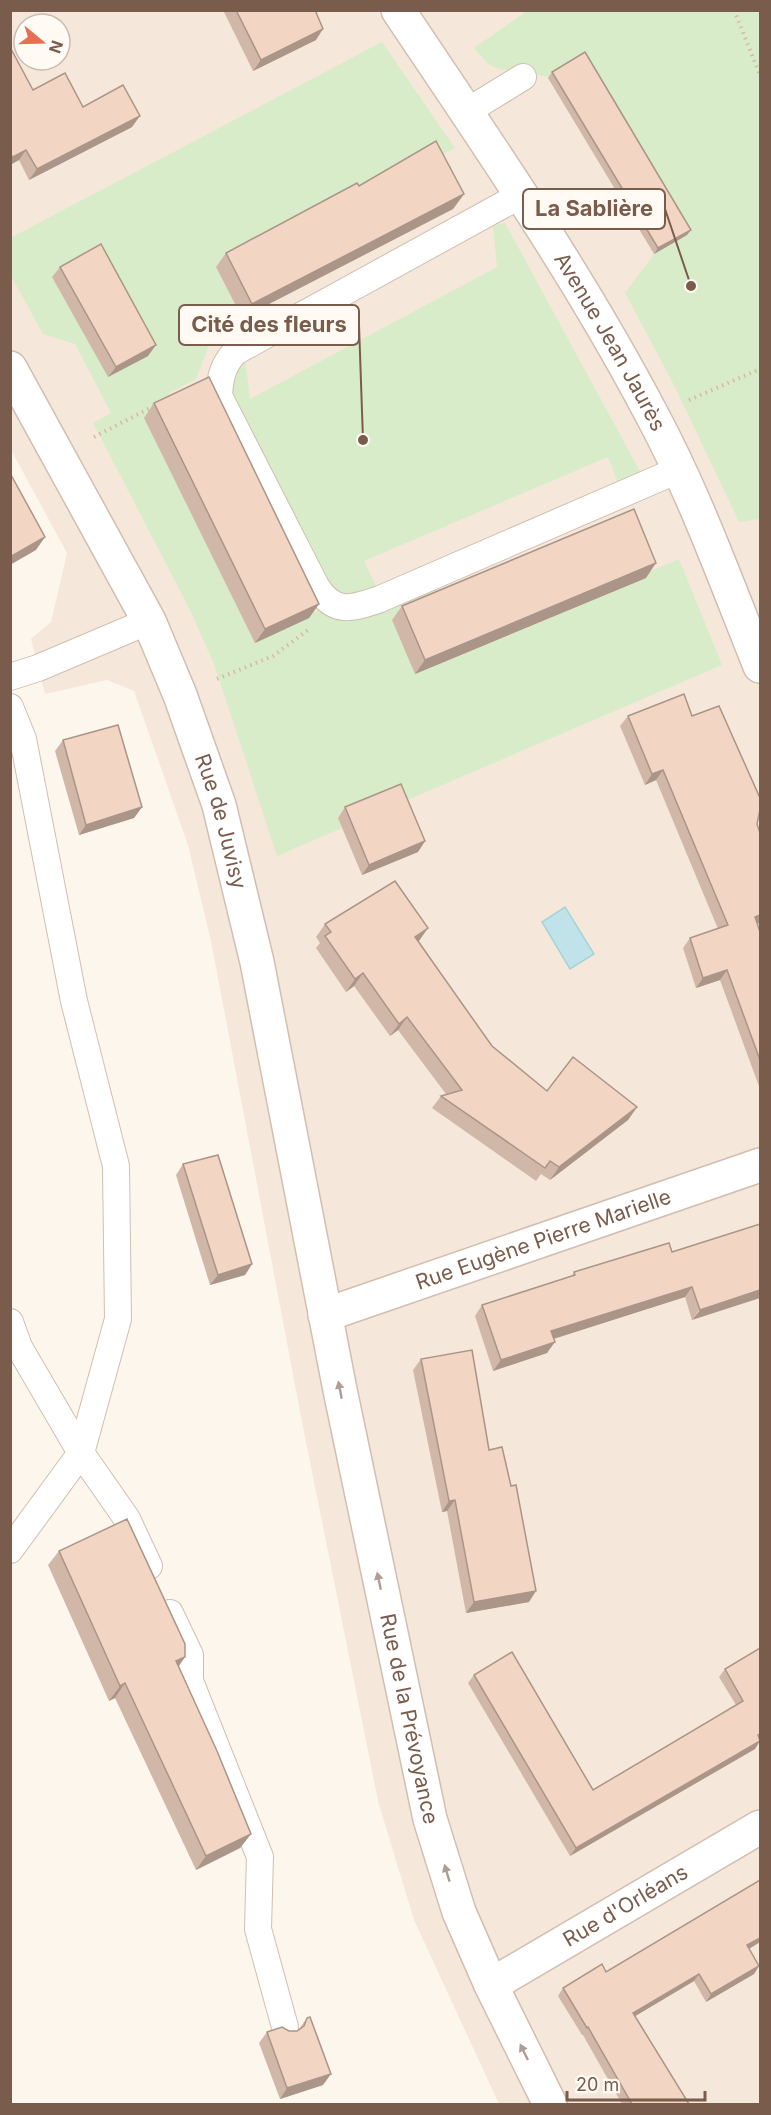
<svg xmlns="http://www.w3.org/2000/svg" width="771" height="2115" font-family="Inter,sans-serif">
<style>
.residential{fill:#f5e8da;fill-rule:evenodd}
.green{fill:#d8ecc9}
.water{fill:#bfe3e8;stroke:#a5d3da;stroke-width:1.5}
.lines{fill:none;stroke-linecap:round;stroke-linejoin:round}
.lane-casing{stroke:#d1beb0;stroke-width:28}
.street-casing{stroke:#d1beb0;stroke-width:36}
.path{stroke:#d9b8a5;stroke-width:4;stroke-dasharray:1.5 4.5;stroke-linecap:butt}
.lane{stroke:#fff;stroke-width:26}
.street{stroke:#fff;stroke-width:33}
.wall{fill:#d1b7a8}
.shaded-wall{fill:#aa9588}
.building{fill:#f3d5c3;stroke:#aa9588;stroke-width:1.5}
.oneway{fill:#af9d94}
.labels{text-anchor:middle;stroke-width:5;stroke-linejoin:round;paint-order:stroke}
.street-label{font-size:21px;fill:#7a5c4d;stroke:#fffaf3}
.leader{fill:none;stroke:#7a5c4d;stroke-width:2}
.callout-dot{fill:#7a5c4d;stroke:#fffaf3;stroke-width:2}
.callout{fill:#fffaf3;stroke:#7a5c4d;stroke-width:2}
.callout-label{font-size:22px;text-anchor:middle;font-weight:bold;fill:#7a5c4d}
</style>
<rect width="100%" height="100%" fill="#fdf6ec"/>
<path class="residential" d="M10 11H760V2104H499L414 1920 378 1801 302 1422 211 941 188 845 134 691 107 680 45 694 31 639 51 622 67 553 11 450ZM24 24H60V60H24Z"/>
<g class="green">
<polygon points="527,11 760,11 760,519 739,522 675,387 625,293 654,254 687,235 549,77 499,69 488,64 474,48"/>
<polygon points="382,42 455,148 216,267 240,316 214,332 196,379 169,393 283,626 321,609 355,619 438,585 448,606 641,575 679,559 722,665 277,856 214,664 189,608 93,423 111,413 75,344 43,334 11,276 10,238"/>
<polygon points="505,223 642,475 619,485 608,457 364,561 377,588 354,597 330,589 228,386 235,364 245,358 250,399 497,267 493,226"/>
</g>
<polygon class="water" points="565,907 594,954 570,969 542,922"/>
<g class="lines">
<defs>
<g id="lane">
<polyline points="466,112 523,77"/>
<path d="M521 195 235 352C223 365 220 377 219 396L316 586C334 615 352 609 380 599L678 470"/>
<polyline points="10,677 38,668 149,621"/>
<polyline points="10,707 23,739 74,1001 116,1166 118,1319 81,1453 10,1550"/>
<polyline points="10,1322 19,1347 81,1453 127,1519 149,1566"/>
<polyline points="170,1613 190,1655 190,1681 260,1857 258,1929 285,2027"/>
</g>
<g id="street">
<path id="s1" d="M398 10C487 143 578 274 652 415 695 495 726 582 760 666"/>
<path id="s2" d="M10 368 149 621 180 695 219 805 257 962 340 1390 430 1819 459 1912 491 1985 550 2104"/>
<path id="s3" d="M325 1315 760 1165"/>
<path id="s4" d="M491 1985 760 1827"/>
</g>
</defs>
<use href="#lane" class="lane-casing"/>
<use href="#street" class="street-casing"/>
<g class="path">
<polyline points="734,10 760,75"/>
<polyline points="689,400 760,369"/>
<polyline points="94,437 154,406"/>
<polyline points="217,679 273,656 308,630"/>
</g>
<use href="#lane" class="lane"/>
<use href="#street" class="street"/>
</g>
<g class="wall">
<polygon points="223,10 315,10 316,40 253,71"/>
<polygon points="10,47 33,90 83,107 132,127 29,180 19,160 10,165"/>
<polygon points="552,72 687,235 654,254 548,78"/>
<polygon points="359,186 464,194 453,209 242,318 216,267 226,253"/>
<polygon points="60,267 148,356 108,377 52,277"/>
<polygon points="154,403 319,604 309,618 255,643 144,418"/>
<polygon points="646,578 415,674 392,620 402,606"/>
<polygon points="628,716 692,716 757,824 757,924 760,932 760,1089 720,980 696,988 683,948 690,938 718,929 656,780 645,785 620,726"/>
<polygon points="63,740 142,807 134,818 79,835 55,751"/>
<polygon points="345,807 425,841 418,852 362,875 338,818"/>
<polygon points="325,924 419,941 492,1046 547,1091 637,1107 628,1120 550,1180 541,1174 536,1181 432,1108 441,1096 446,1094 398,1030 390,1036 354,986 346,992 316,948 320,943 316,937"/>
<polygon points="183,1164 252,1264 245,1275 210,1285 176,1175"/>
<polygon points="760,1224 692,1320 685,1297 554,1338 547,1353 493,1371 475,1316 482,1305 572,1276 574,1272 672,1252"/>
<polygon points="421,1359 489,1450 511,1486 529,1602 466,1613 447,1511 442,1512 413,1370"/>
<polygon points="59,1551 179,1666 251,1834 240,1848 196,1870 115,1698 109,1701 48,1565"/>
<polygon points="760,1648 760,1739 755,1749 570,1856 468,1683 474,1675 593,1790 736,1705 719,1677 725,1669"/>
<polygon points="760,1880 760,1942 749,1949 759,1966 754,1974 706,2002 694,1981 635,2016 689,2104 622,2104 583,2035 582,2035 558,1996 563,1988 606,1972"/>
<polygon points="307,2018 323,2085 280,2099 259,2043 267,2032 297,2031 299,2029"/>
</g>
<g class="shaded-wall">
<polygon points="323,29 316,40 253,71 261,60"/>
<polygon points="140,116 132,127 29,180 37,169"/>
<polygon points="26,150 19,160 10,165 10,160 13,157"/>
<polygon points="464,194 453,209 242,318 252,304"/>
<polygon points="691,230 687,235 654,254 658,248"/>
<polygon points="156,345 148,356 108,377 116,367"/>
<polygon points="45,537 36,550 10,565 10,557"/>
<polygon points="656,563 646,578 415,674 425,660"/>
<polygon points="319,604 309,618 255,643 265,629"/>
<polygon points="663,770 656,780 645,785 652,774"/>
<polygon points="142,807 134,818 79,835 86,825"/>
<polygon points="425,841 418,852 362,875 369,865"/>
<polygon points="760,915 760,923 747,927 755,917"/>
<polygon points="428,928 419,941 406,950 415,937"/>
<polygon points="727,970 720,980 696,988 703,978"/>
<polygon points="363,973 354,986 346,992 355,979"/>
<polygon points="407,1017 398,1030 390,1036 399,1024"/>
<polygon points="637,1107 628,1120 550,1180 559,1167"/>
<polygon points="252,1264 245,1275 210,1285 218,1275"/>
<polygon points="692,1287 685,1297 544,1342 551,1331"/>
<polygon points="760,1290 760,1298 692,1320 700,1310"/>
<polygon points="555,1342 547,1353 493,1371 501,1360"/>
<polygon points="455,1500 447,1511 442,1512 449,1501"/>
<polygon points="536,1591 529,1602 466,1613 474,1602"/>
<polygon points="185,1657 175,1672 176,1661"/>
<polygon points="125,1683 115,1698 109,1701 120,1686"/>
<polygon points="760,1741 755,1749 570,1856 576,1848"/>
<polygon points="251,1834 240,1848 196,1870 206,1856"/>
<polygon points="760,1938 760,1942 742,1953 747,1945"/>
<polygon points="759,1966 754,1974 706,2002 711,1994"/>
<polygon points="699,1974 694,1981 627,2021 633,2013"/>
<polygon points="331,2074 323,2085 280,2099 287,2088"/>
</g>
<g class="building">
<polygon points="236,10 315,10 323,29 261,60"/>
<polygon points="10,47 33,90 65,73 83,107 123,85 140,116 37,169 26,150 13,157 10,154"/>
<polygon points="585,52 691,230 658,248 552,72"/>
<polygon points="436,141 464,194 252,304 226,253 357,183 359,186"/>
<polygon points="101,244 156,345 116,367 60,267"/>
<polygon points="209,377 319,604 265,629 154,403"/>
<polygon points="10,473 45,537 10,557"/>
<polygon points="634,509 656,563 425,660 402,606"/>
<polygon points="684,694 692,716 719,706 760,798 760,810 757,824 760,833 760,915 755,917 760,932 760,1060 727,970 703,978 690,938 728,925 663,770 652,774 628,716"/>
<polygon points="118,725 142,807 86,825 63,740"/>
<polygon points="401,784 425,841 369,865 345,807"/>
<polygon points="395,881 428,928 415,937 492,1046 547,1091 573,1057 637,1107 559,1167 550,1161 545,1168 441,1096 462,1090 407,1017 399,1024 363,973 355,979 325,936 331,932 325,924"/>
<polygon points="218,1155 252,1264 218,1275 183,1164"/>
<polygon points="760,1224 760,1290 700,1310 692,1287 551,1331 555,1342 501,1360 482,1305 575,1275 574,1272 669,1243 672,1252"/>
<polygon points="472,1350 489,1450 502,1447 511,1486 516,1485 536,1591 474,1602 455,1500 449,1501 421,1359"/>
<polygon points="127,1519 185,1644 185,1657 176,1661 217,1751 251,1834 206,1856 125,1683 120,1686 59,1551"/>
<polygon points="760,1648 760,1734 758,1735 760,1741 576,1848 474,1675 512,1652 593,1790 743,1701 725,1669"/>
<polygon points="760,1880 760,1938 747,1945 759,1966 711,1994 699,1974 633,2013 689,2104 632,2104 588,2027 587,2028 563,1988 602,1964 606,1972"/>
<polygon points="310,2017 331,2074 287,2088 267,2032 282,2027 289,2031 297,2031 304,2026 307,2018"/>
</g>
<defs><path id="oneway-solid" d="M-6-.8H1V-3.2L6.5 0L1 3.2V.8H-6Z" transform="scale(1.5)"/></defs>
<g class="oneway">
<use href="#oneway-solid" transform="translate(340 1390) rotate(-101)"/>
<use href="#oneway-solid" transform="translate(379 1581) rotate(-102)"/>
<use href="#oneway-solid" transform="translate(447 1873) rotate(-107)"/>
<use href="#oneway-solid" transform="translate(524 2052) rotate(-116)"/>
</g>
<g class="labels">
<g class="street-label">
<text dy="7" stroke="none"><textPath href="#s1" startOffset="394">Avenue Jean Jaurès</textPath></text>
<text dy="7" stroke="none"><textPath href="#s2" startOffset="502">Rue de Juvisy</textPath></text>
<text dy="7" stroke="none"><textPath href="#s3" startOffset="231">Rue Eugène Pierre Marielle</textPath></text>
<text dy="7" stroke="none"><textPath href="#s2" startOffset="1419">Rue de la Prévoyance</textPath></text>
<text dy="7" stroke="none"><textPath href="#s4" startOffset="156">Rue d'Orléans</textPath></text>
</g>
</g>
<path class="leader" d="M691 286L665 209M363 440L359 325"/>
<g class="callout-dot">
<circle cx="691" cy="286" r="6"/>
<circle cx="363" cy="440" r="6"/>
</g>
<g class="callout">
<rect x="523" y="189" width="142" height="40" rx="6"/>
<rect x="179" y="305" width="180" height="40" rx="6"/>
</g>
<g class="callout-label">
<text x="594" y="216">La Sablière</text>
<text x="269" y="332">Cité des fleurs</text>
</g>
<rect width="771" height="2115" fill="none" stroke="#7a5c4d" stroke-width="24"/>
<g transform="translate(42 42) rotate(109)"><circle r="28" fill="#fffaf3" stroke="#cabbb1" stroke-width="1.5"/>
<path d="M0-4.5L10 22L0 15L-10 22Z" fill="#e76f51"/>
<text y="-9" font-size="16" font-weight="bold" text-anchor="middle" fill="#7a5c4d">N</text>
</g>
<path d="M567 2091v9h138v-9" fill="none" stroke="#7a5c4d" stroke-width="3"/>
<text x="576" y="2091" font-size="18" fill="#7a5c4d" stroke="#fffaf3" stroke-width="4.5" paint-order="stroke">20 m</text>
</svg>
